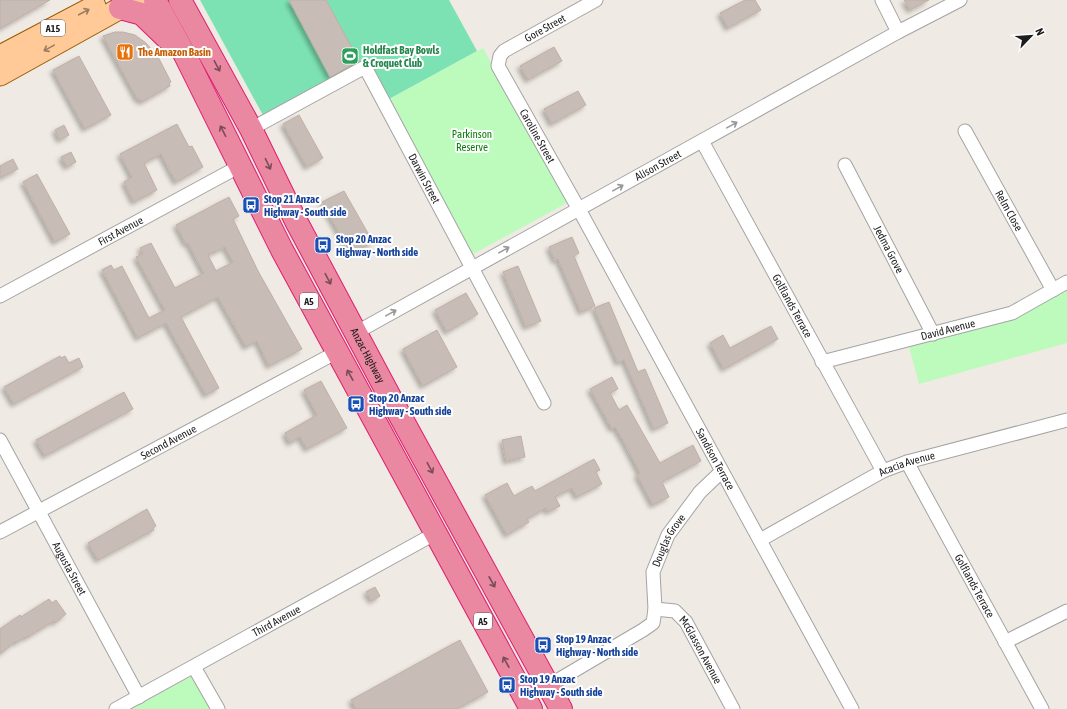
<svg xmlns="http://www.w3.org/2000/svg" width="1067" height="709" font-family="'Asap Condensed',sans-serif">
<style>
.park{fill:#bdfbbd}
.pitch{fill:#7de2b3}
.building{fill:#c7bcb6;stroke:#c1afa5;fill-rule:evenodd;filter:url(#shadow)}
.lines{fill:none;stroke-linecap:round;stroke-linejoin:round}
.street-casing{stroke:#a4a4a4;stroke-width:15}
.primary-casing{stroke:#975900;stroke-width:23}
.highway-casing{stroke:#e01d6f;stroke-width:24}
.street{stroke:#fff;stroke-width:13}
.primary{stroke:#ffca98;stroke-width:21}
.highway{stroke:#ea87a1;stroke-width:22}
.oneway{stroke:#997c61}
.oneway2{stroke:#794d58}
.oneway3{stroke:#999}
.labels{text-anchor:middle;stroke-width:4;stroke-linejoin:round;paint-order:stroke}
.shield{fill:#fff;stroke:#616161;stroke-width:1}
.shield-label{font-size:10px;font-weight:bold;fill:#1d1d1d}
.street-label{font-size:11px;fill:#1d1d1d;stroke:#fff}
.leisure-label{font-size:11px;font-weight:bold;fill:#27864d;stroke:#fff;text-anchor:start}
.food-label{font-size:11px;font-weight:bold;fill:#c56008;stroke:#fff;text-anchor:start}
.park-label{font-size:11px;fill:#078008;stroke:#fff}
.transit-label{font-size:11px;font-weight:bold;fill:#164399;stroke:#fff;text-anchor:start}
</style>
<defs>
<filter id="shadow"><feDropShadow dx="-3" dy="3" stdDeviation="2" flood-color="#0004"/></filter>
</defs>
<rect width="100%" height="100%" fill="#efeae3"/>
<g class="park">
<polygon points="483,48 567,203 473,254 389,99"/>
<polygon points="1067,290 1067,343 919,384 909,347 1013,319"/>
<polygon points="194,675 212,709 130,709"/>
</g>
<polygon class="pitch" points="200,0 449,0 477,51 389,99 367,60 264,117"/>
<g class="building">
<polygon points="0,0 50,0 0,29"/>
<polygon points="289,0 326,0 359,61 330,77"/>
<polygon points="745,0 755,0 761,10 728,28 720,13"/>
<polygon points="904,0 929,0 910,10"/>
<polygon points="115,32 123,32 135,35 146,43 152,50 154,49 171,82 169,83 170,86 142,102 140,99 138,100 103,36"/>
<polygon points="554,47 562,61 528,80 520,66"/>
<polygon points="79,56 111,115 85,129 53,70"/>
<polygon points="578,91 586,105 552,124 544,109"/>
<polygon points="299,115 323,158 307,167 283,124"/>
<polygon points="177,124 189,147 192,146 203,167 176,182 161,154 144,163 157,190 134,202 124,182 132,177 120,154"/>
<polygon points="64,125 69,135 60,140 55,130"/>
<polygon points="71,152 76,162 67,167 61,157"/>
<polygon points="13,159 18,169 0,178 0,166"/>
<polygon points="37,174 70,234 55,242 23,182"/>
<polygon points="344,191 373,242 351,254 322,202"/>
<path d="M229 197 239 216 233 219 258 271 302 349 269 366 257 341 246 347 218 297 181 317 219 388 206 395 166 323 138 338 102 270 111 265 114 270 122 266 149 318 165 310 136 257 143 254 140 248 151 243 175 288 204 273 188 243 186 244 176 225ZM225 247 233 262 216 271 208 255Z"/>
<polygon points="572,237 579,253 574,256 595,306 581,312 558,259 555,261 549,247"/>
<polygon points="518,266 541,321 526,327 503,272"/>
<polygon points="466,293 478,314 447,332 435,310"/>
<polygon points="609,302 638,372 645,369 668,423 654,429 624,360 618,363 594,308"/>
<polygon points="771,326 778,339 724,369 710,343 723,335 730,348"/>
<polygon points="437,330 457,367 423,386 403,349"/>
<polygon points="60,356 61,358 65,356 69,363 79,358 83,367 14,404 4,387"/>
<polygon points="612,377 618,389 610,393 619,410 627,405 660,463 693,445 701,461 662,482 669,497 653,505 637,475 640,473 624,442 615,427 612,429 590,389"/>
<polygon points="321,381 347,428 307,449 300,437 290,443 285,433 317,415 304,390"/>
<polygon points="124,392 133,409 45,456 36,440"/>
<polygon points="521,436 525,457 506,461 502,440"/>
<polygon points="594,459 600,470 596,472 602,484 577,497 572,488 555,497 560,506 548,512 546,508 527,519 529,522 507,535 485,495 507,483 514,496 532,486 535,491"/>
<polygon points="147,509 156,526 153,528 154,530 98,560 88,543"/>
<polygon points="375,587 380,596 372,601 366,592"/>
<polygon points="49,599 52,603 56,600 66,614 55,623 54,621 26,638 25,637 16,643 15,642 0,654 0,629 20,615 21,617"/>
<polygon points="460,640 488,692 457,709 356,709 351,700"/>
</g>
<g class="lines">
<defs>
<g id="street">
<path id="s1" d="M596 0 504 51 500 56 498 66 581 213 852 709"/>
<polyline points="882,0 898,32"/>
<path id="s2" d="M251 129 365 67 544 403"/>
<path id="s3" d="M965 131 1053 290"/>
<path id="s4" d="M702 141 883 471"/>
<path id="s5" d="M845 165 933 334"/>
<path id="s6" d="M0 296 240 166"/>
<path id="s7" d="M357 332 898 32 960 0"/>
<path id="s8" d="M822 362 1012 313 1067 282"/>
<path id="s9" d="M0 440 139 697"/>
<path id="s10" d="M907 462 1042 709"/>
<path id="s11" d="M0 532 337 352"/>
<path id="s12" d="M760 540 883 471 907 462 1067 420"/>
<path id="s13" d="M655 609 675 611 686 622 733 709"/>
<polyline points="1005,642 1067,611"/>
<polyline points="194,667 218,709"/>
<path id="s14" d="M548 686 643 630 653 623 655 609 653 572 668 535 700 492 721 472"/>
<path id="s15" d="M116 709 436 533"/>
</g>
<g id="primary">
<polyline points="0,56 95,6"/>
<polyline points="0,75 135,0"/>
</g>
<g id="highway">
<polyline points="155,0 185,55 282,250 531,709"/>
<path id="s16" d="M180 0 251 129 296 221 398 412 561 709"/>
<polyline points="120,8 142,14 168,39"/>
</g>
</defs>
<use href="#street" class="street-casing"/>
<use href="#primary" class="primary-casing"/>
<use href="#highway" class="highway-casing"/>
<use href="#street" class="street"/>
<use href="#primary" class="primary"/>
<use href="#highway" class="highway"/>
</g>
<defs><path id="oneway-shaft" d="M-6 0H5M1.5-3L5.5 0L1.5 3" fill="none" stroke-width="1.6" stroke-linecap="round" stroke-linejoin="round"/></defs>
<g class="oneway">
<use href="#oneway-shaft" transform="translate(84 12) rotate(-28)"/>
<use href="#oneway-shaft" transform="translate(49 48) rotate(151)"/>
</g>
<g class="oneway2">
<use href="#oneway-shaft" transform="translate(217 66) rotate(62)"/>
<use href="#oneway-shaft" transform="translate(223 131) rotate(-117)"/>
<use href="#oneway-shaft" transform="translate(268 164) rotate(64)"/>
<use href="#oneway-shaft" transform="translate(328 279) rotate(62)"/>
<use href="#oneway-shaft" transform="translate(350 375) rotate(-119)"/>
<use href="#oneway-shaft" transform="translate(430 468) rotate(62)"/>
<use href="#oneway-shaft" transform="translate(492 582) rotate(61)"/>
<use href="#oneway-shaft" transform="translate(506 662) rotate(-119)"/>
</g>
<g class="oneway3">
<use href="#oneway-shaft" transform="translate(732 125) rotate(-29)"/>
<use href="#oneway-shaft" transform="translate(618 188) rotate(-29)"/>
<use href="#oneway-shaft" transform="translate(504 250) rotate(-29)"/>
<use href="#oneway-shaft" transform="translate(391 313) rotate(-29)"/>
</g>
<defs>
<symbol id="restaurant-square" viewBox="-11 -11 22 22"><rect x="-9" y="-9" width="18" height="18" rx="4" fill="#e8710a" stroke="#fff"/><path d="M-5-6h1v4h1v-4h1v4h1v-4h1v5L-1.5 .5V6h-2V.5L-5-1ZM5-6V6H3V1.5H1.5Q1.5-4 5-6Z" fill="#fff"/></symbol>
<symbol id="stadium-square" viewBox="-11 -11 22 22"><rect x="-9" y="-9" width="18" height="18" rx="4" fill="#2e9e5b" stroke="#fff"/><path d="M0-5a6.5 5 0 1 0 0 10a6.5 5 0 1 0 0-10ZM-3.5-1.8h7v3.6h-7Z" fill="#fff"/></symbol>
<symbol id="bus-square" viewBox="-11 -11 22 22"><rect x="-9" y="-9" width="18" height="18" rx="4" fill="#1a4fb4" stroke="#fff"/><path d="M-5-6H5V4H4V6H2V4H-2V6H-4V4H-5ZM-3.5-4V0h7V-4ZM-3.5 1.2v1.5H-2V1.2ZM2 1.2v1.5H3.5V1.2Z" fill="#fff"/></symbol>
</defs>
<g fill-rule="evenodd">
<use href="#restaurant-square" x="115" y="42" width="20" height="20"/>
<use href="#stadium-square" x="340" y="46" width="20" height="20"/>
<use href="#bus-square" x="241" y="195" width="20" height="20"/>
<use href="#bus-square" x="313" y="235" width="20" height="20"/>
<use href="#bus-square" x="346" y="394" width="20" height="20"/>
<use href="#bus-square" x="533" y="635" width="20" height="20"/>
<use href="#bus-square" x="497" y="675" width="20" height="20"/>
</g>
<g class="labels">
<g class="shield">
<rect x="41" y="20" width="24" height="16" rx="3"/>
<rect x="300" y="293" width="18" height="16" rx="3"/>
<rect x="474" y="613" width="18" height="16" rx="3"/>
</g>
<g class="shield-label">
<text x="53" y="32">A15</text>
<text x="309" y="305">A5</text>
<text x="483" y="625">A5</text>
</g>
<g class="street-label">
<text transform="translate(545 28) rotate(-29)" y="4">Gore Street</text>
<text dy="4" stroke="none"><textPath href="#s1" startOffset="202">Caroline Street</textPath></text>
<text dy="4" stroke="none"><textPath href="#s7" startOffset="344">Alison Street</textPath></text>
<text dy="4" stroke="none"><textPath href="#s2" startOffset="256">Darwin Street</textPath></text>
<text dy="4" stroke="none"><textPath href="#s3" startOffset="91">Relm Close</textPath></text>
<text dy="4" stroke="none"><textPath href="#s6" startOffset="137">First Avenue</textPath></text>
<text dy="4" stroke="none"><textPath href="#s5" startOffset="95">Jedma Grove</textPath></text>
<text dy="4" stroke="none"><textPath href="#s4" startOffset="188">Golflands Terrace</textPath></text>
<text dy="4" stroke="none"><textPath href="#s8" startOffset="130">David Avenue</textPath></text>
<text dy="4" stroke="none"><textPath href="#s16" startOffset="402">Anzac Highway</textPath></text>
<text dy="4" stroke="none"><textPath href="#s11" startOffset="191">Second Avenue</textPath></text>
<text dy="4" stroke="none"><textPath href="#s1" startOffset="571">Sandison Terrace</textPath></text>
<text dy="4" stroke="none"><textPath href="#s12" startOffset="166">Acacia Avenue</textPath></text>
<text dy="4" stroke="none"><textPath href="#s14" startOffset="209">Douglas Grove</textPath></text>
<text dy="4" stroke="none"><textPath href="#s9" startOffset="146">Augusta Street</textPath></text>
<text dy="4" stroke="none"><textPath href="#s10" startOffset="141">Golflands Terrace</textPath></text>
<text dy="4" stroke="none"><textPath href="#s15" startOffset="183">Third Avenue</textPath></text>
<text dy="4" stroke="none"><textPath href="#s13" startOffset="67">McGlasson Avenue</textPath></text>
</g>
<g class="leisure-label">
<text x="363" y="54">Holdfast Bay Bowls<tspan x="363" dy="13">&amp; Croquet Club</tspan></text>
</g>
<g class="food-label">
<text x="138" y="56">The Amazon Basin</text>
</g>
<g class="park-label">
<text x="472" y="138">Parkinson<tspan x="472" dy="13">Reserve</tspan></text>
</g>
<g class="transit-label">
<text x="264" y="203">Stop 21 Anzac<tspan x="264" dy="13">Highway - South side</tspan></text>
<text x="336" y="243">Stop 20 Anzac<tspan x="336" dy="13">Highway - North side</tspan></text>
<text x="369" y="402">Stop 20 Anzac<tspan x="369" dy="13">Highway - South side</tspan></text>
<text x="556" y="643">Stop 19 Anzac<tspan x="556" dy="13">Highway - North side</tspan></text>
<text x="520" y="683">Stop 19 Anzac<tspan x="520" dy="13">Highway - South side</tspan></text>
</g>
</g>
<g transform="translate(1031 36) rotate(65)" stroke="#ffffff" stroke-width="3" paint-order="stroke">
<path d="M0-3L7 15L0 10L-7 15Z" fill="#1d1d1d"/>
<text y="-6" font-size="11" font-weight="bold" text-anchor="middle" fill="#1d1d1d">N</text>
</g>
</svg>
